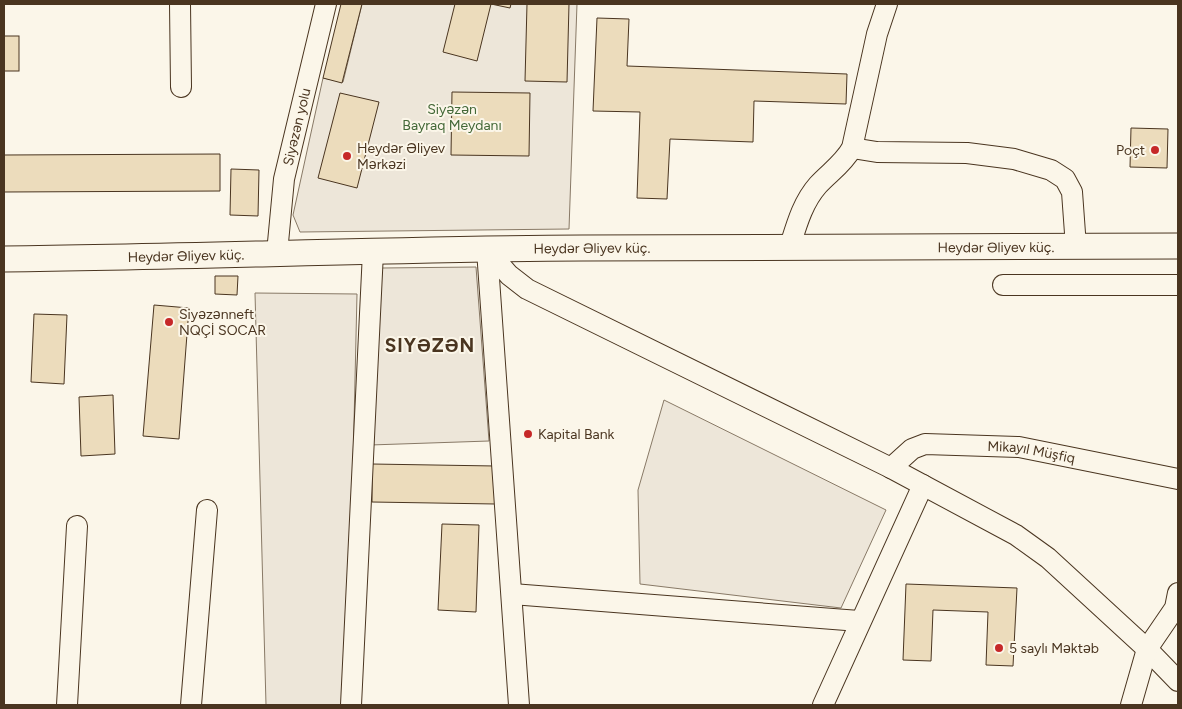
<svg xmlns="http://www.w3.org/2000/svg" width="1182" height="709" font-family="Figtree,sans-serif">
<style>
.green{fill:#ede6d9;stroke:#887966}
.building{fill:#ecdcbc;stroke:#4a3520}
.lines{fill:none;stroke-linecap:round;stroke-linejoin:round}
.minor-casing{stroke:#4a3520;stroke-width:22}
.major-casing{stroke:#4a3520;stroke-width:27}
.minor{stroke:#fbf6e9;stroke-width:20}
.major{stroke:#fbf6e9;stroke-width:25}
.poi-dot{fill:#c62828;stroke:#fbf6e9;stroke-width:2}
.labels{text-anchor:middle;stroke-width:4;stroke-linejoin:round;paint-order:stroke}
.park-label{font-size:14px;fill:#436837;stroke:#fbf6e9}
.street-label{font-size:14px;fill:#4a3520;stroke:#fbf6e9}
.poi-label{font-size:14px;fill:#4a3520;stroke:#fbf6e9;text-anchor:start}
.district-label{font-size:19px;font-weight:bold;letter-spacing:1px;fill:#4a3520;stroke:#fbf6e9}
</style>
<rect width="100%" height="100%" fill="#fbf6e9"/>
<g class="green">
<polygon points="362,4 577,4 569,229 300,232 293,215 323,78 343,82"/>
<polygon points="476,267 489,441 370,445 382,268"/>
<polygon points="255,293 357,294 351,552 344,705 266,705"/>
<polygon points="664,400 886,510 841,608 640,584 638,490"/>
</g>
<g class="building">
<polygon points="341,4 362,4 342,83 323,78"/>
<polygon points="455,4 511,4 510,8 491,4 477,61 443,52"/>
<polygon points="527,4 569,4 567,82 525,81"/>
<polygon points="597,18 629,19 627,66 847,74 846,104 754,101 753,142 670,139 667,199 637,198 640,112 593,111"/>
<rect x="4" y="36" width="15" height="35"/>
<polygon points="452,92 530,93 529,156 451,155"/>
<polygon points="340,93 379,102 357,188 318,178"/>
<polygon points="1131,128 1168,129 1167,168 1130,167"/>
<polygon points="220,154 220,191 4,192 4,155"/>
<polygon points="231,169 259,170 258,216 230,215"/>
<polygon points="215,276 238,276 237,295 215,294"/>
<polygon points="154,305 189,308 179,439 143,436"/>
<polygon points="34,314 67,315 64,384 31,382"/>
<polygon points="113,395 115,454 81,456 79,397"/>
<polygon points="372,464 495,466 495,504 372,502"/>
<polygon points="442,524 479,525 476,612 438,610"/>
<polygon points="906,584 1017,588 1013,666 986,665 988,612 933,610 931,661 903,660"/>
</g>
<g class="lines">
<defs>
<g id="minor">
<polyline points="180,4 181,87"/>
<polyline points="852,148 877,152 967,153 1014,159 1051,170 1065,179 1072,192 1076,247"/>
<path d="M789 249C796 227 802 203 818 185 830 172 843 164 852 148L877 34 887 4"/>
<polyline points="487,250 509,275 527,289 891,468 1016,535 1048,558 1147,649 1178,681"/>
<polyline points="487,250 519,705"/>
<path id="s1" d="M277 253 284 179 326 4"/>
<polyline points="1003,285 1178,285"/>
<path id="s2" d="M891 468 912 449 925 444 1019 447 1178 479"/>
<polyline points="512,594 859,621"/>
<polyline points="67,705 77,526"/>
<polyline points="191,705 207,510"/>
<polyline points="351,705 373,252"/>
<polyline points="823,705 923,485"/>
<polyline points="1131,705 1147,649 1175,608 1178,593"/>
</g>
<g id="major">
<path id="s3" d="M4 259C197 257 389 249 582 248 781 247 980 248 1178 246"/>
</g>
</defs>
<use href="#minor" class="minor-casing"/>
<use href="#major" class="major-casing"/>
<use href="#minor" class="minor"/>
<use href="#major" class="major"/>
</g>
<g class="poi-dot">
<circle cx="1155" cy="150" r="5"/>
<circle cx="347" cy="156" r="5"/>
<circle cx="169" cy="322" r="5"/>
<circle cx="528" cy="434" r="5"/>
<circle cx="999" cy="648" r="5"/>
</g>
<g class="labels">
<g class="park-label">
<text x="452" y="114">Siyəzən<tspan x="452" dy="16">Bayraq Meydanı</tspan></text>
</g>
<g class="street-label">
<text dy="5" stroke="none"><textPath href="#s1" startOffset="128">Siyəzən yolu</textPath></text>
<text dy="5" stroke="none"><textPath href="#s3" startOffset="992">Heydər Əliyev küç.</textPath></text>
<text dy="5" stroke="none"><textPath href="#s3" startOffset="588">Heydər Əliyev küç.</textPath></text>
<text dy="5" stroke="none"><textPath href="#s3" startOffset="182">Heydər Əliyev küç.</textPath></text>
<text dy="5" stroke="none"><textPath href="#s2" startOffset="149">Mikayıl Müşfiq</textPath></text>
</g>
<g class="poi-label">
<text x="357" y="153">Heydər Əliyev<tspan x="357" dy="16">Mərkəzi</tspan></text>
<text x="1145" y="155" text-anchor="end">Poçt</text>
<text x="179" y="319">Siyəzənneft<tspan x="179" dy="16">NQÇİ SOCAR</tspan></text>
<text x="538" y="439">Kapital Bank</text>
<text x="1009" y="653">5 saylı Məktəb</text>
</g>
<g class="district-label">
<text x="430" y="352">SIYƏZƏN</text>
</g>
</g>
<rect width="1182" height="709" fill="none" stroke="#4a3520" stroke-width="10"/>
</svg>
